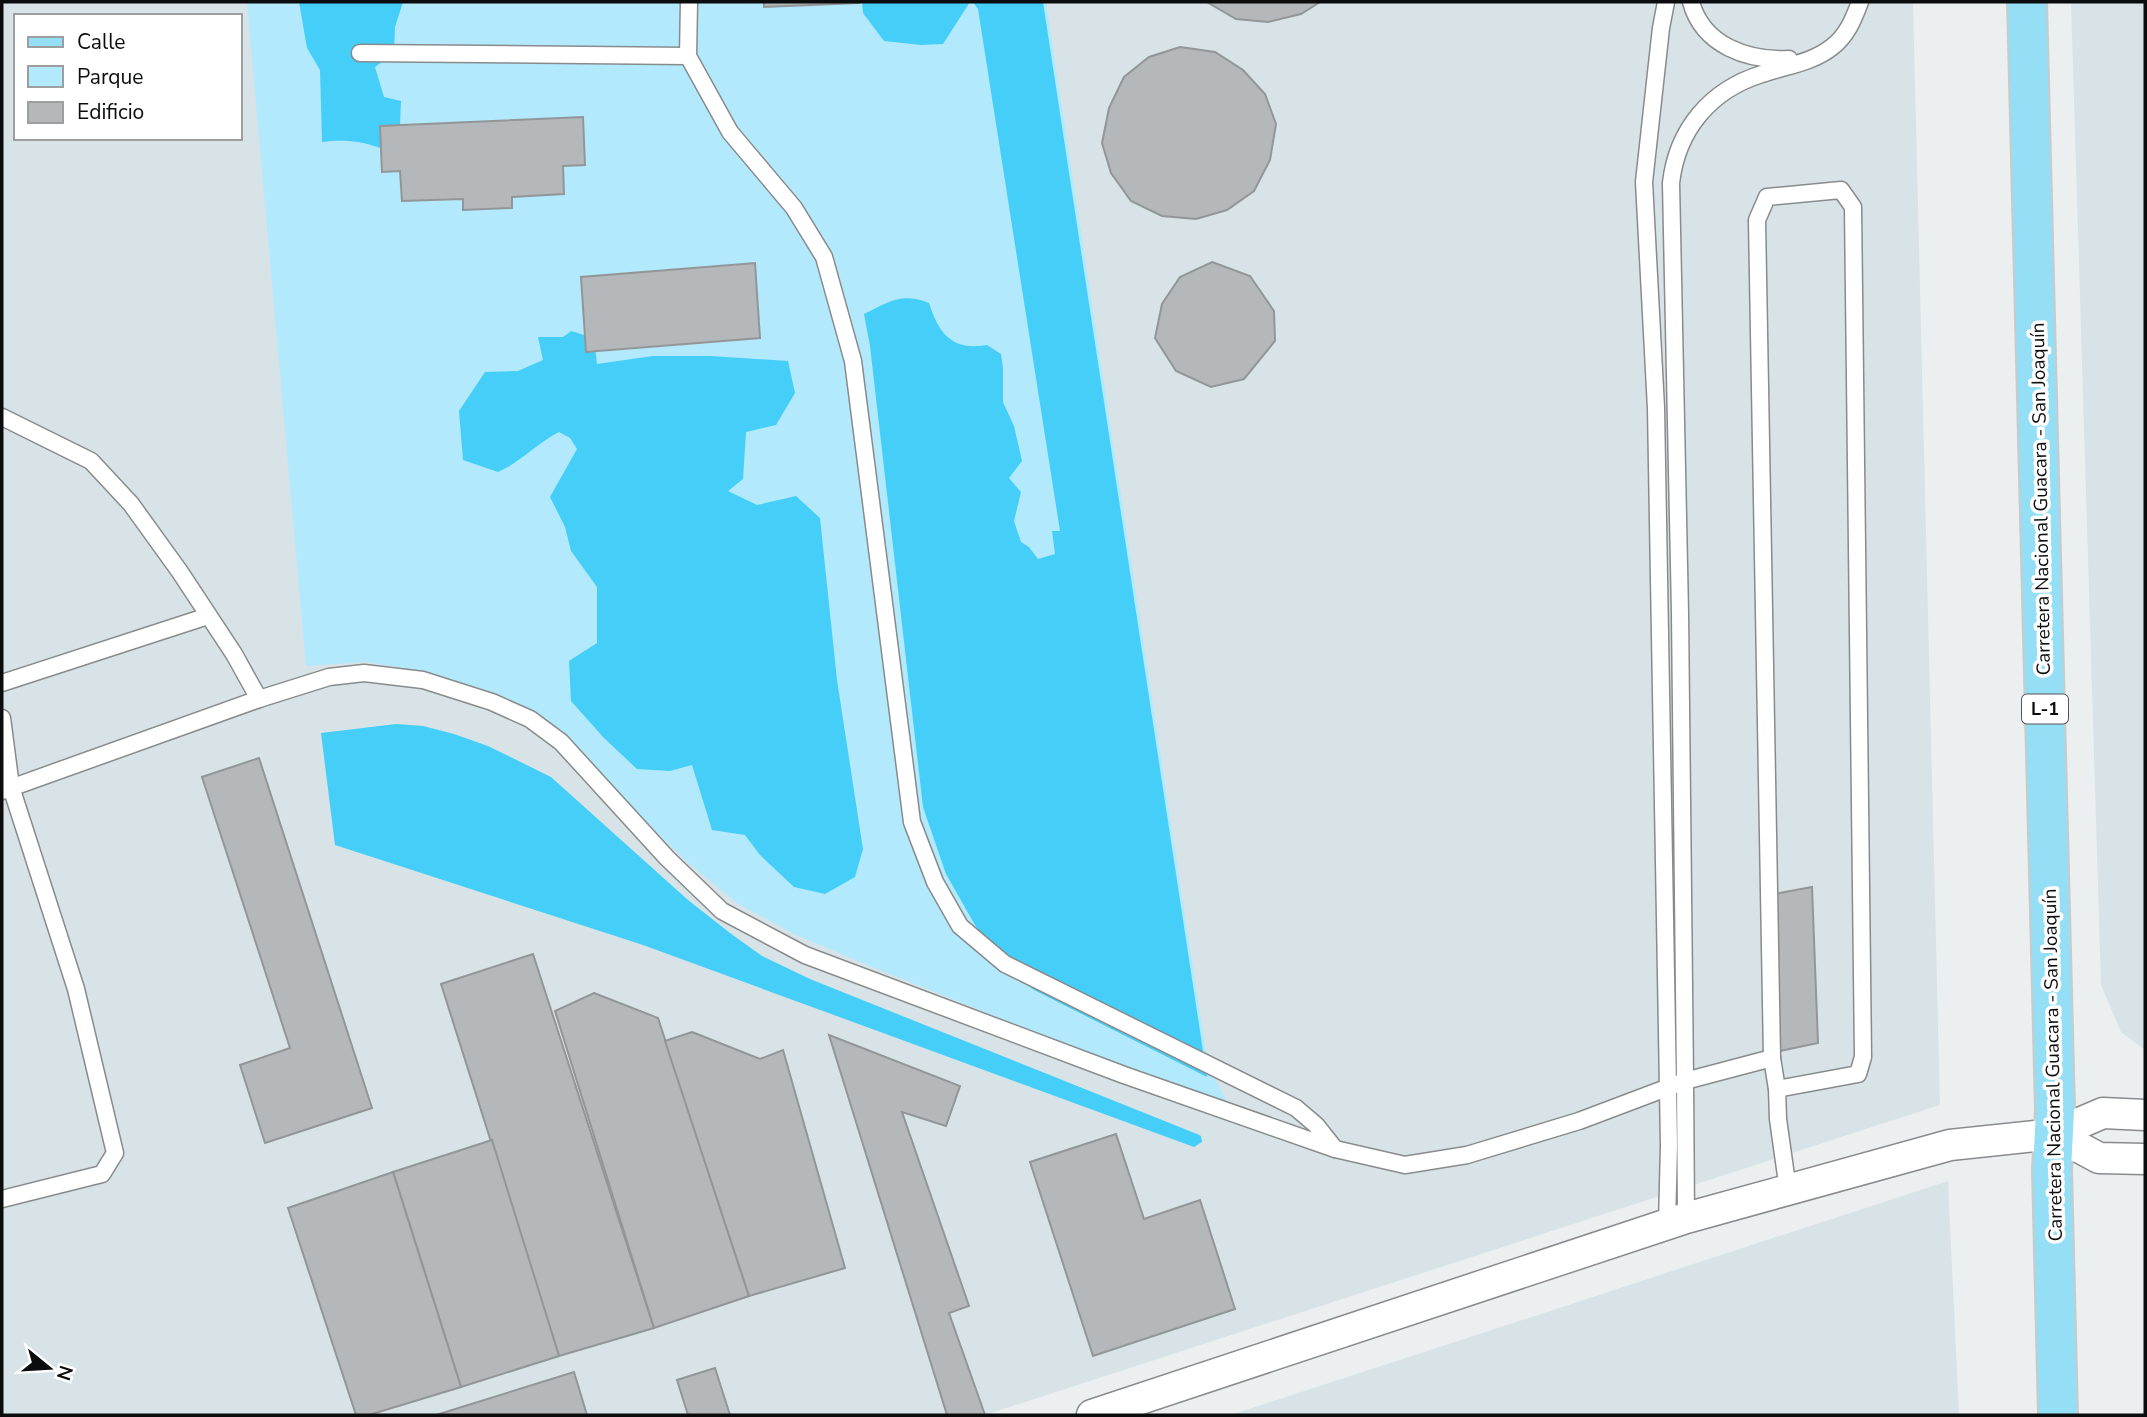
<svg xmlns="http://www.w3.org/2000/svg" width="2147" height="1417" font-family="'Nunito Sans',sans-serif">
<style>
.built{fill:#d8e3e8;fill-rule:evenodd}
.green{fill:#b2e9fc}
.forest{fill:#45cff8}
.building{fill:#b5b8ba;stroke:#939697;stroke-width:2}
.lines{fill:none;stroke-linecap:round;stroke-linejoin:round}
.service-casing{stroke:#888b8c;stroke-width:19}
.minor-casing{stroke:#888b8c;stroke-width:33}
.primary-casing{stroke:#c9caca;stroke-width:42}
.service{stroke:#fff;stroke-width:16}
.minor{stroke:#fff;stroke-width:30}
.primary{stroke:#94dff5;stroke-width:38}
.labels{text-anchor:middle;stroke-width:7;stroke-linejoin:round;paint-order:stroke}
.shield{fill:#fff;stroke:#545556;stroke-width:2}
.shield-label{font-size:18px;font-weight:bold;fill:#0b0c0d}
.street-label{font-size:19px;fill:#0b0c0d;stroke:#fff}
</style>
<rect width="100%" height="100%" fill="#eceff0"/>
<g class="built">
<path d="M2 2H1913L1940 1105 985 1415H2ZM16 16H240V138H16Z"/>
<polygon points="2071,2 2145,2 2145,1050 2121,1032 2101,985"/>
<polygon points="1948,1181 1959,1415 1231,1415"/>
</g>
<polygon class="green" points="247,2 1046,2 1208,1066 1233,1112 860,962 794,934 738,904 686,861 643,819 583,754 540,719 515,703 472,686 405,668 365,662 306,666"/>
<g class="forest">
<path d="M299 2H403L395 27 394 53 375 67 384 97 401 101 400 126 381 148C361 141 343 139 322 142L320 70 307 48Z"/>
<polygon points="862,2 970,2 943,44 921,45 884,41 863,13"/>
<path d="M973 2H1043L1207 1077 1034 990 1001 964 975 925 946 874 923 807 870 346 864 314C889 302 901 292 929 303 939 334 952 351 987 345L1001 354 1003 368V402L1014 426 1022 461 1009 478 1021 492 1014 521 1021 542 1029 547 1038 559 1055 554 1052 531H1060L978 9Z"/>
<path d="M571 331 594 338 597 364 653 356H711L788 361 795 393 776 425 746 432 743 479 728 491 757 505 796 496 820 518 837 680 863 849 855 877 825 894 794 887 760 855 745 835 712 830 692 765 670 771 637 769 604 738 571 701 569 661 597 643V587L571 551 565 527 550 497 577 449 570 438 559 432C537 443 521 462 498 472L463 460 459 411 485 372 518 371 543 360 538 337H563Z"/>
<polygon points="396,724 423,726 454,734 488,746 551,777 688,900 730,933 762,956 810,979 1197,1134 1201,1136 1202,1142 1194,1147 643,945 335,845 321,733"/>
</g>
<g class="building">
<polygon points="764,2 859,2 859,3 764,7"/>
<polygon points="1207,2 1320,2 1301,14 1268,22 1236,19"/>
<polygon points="1180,47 1215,52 1243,70 1265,94 1276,124 1270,160 1254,191 1227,210 1196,219 1162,216 1131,201 1111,173 1102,143 1109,108 1124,77 1149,57"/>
<polygon points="583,117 585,165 563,166 564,194 512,197 512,208 463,210 463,199 402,201 400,171 382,172 380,126"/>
<polygon points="1212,262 1250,276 1274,311 1275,341 1244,379 1211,387 1176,371 1155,338 1162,304 1180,277"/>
<polygon points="755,263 760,338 586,352 581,277"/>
<polygon points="259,758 372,1108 265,1143 240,1065 290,1048 202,777"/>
<polygon points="1812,887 1818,1043 1780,1051 1774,894"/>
<polygon points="533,954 654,1328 559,1356 441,984"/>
<polygon points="594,993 658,1018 749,1296 654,1328 555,1011"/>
<polygon points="692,1032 760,1059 783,1050 845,1268 749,1296 665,1041"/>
<polygon points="829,1035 960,1086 946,1126 902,1112 969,1306 949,1313 985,1415 947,1415"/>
<polygon points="1116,1134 1144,1219 1200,1200 1235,1309 1093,1356 1030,1162"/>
<polygon points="492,1140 559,1356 461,1387 393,1172"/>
<polygon points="393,1172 461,1387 369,1415 356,1415 288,1208"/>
<polygon points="715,1368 730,1415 688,1415 677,1380"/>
<polygon points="574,1372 587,1415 436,1415"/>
</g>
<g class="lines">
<defs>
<g id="service">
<polyline points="689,2 688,56 730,132 794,208 824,257 853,361 912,822 935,882 960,926 1005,964 1296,1108 1316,1125 1335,1149 1405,1165 1467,1155 1579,1121 1685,1081 1686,1218"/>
<polyline points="1666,2 1661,28 1644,182 1656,408 1669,1145 1667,1224"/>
<path d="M1691 2C1703 46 1748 61 1789 59"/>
<polyline points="360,53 688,56"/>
<polygon points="1841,190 1853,207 1863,1057 1858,1074 1777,1089 1772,1058 1757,220 1767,197"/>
<polyline points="2,417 91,461 131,504 180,572 234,654 259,699"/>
<polyline points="2,683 208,616"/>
<polyline points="2,718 11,787 76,989 115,1153 102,1174 2,1199"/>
<polyline points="2,791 259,699 329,677 364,673 423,680 492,702 530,719 561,742 667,858 722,911 805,955 1124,1075 1335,1149"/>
<path d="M1772 1058 1685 1081 1680 613 1671 183C1677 130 1710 90 1762 74 1785 66 1812 63 1832 47 1847 36 1854 18 1860 2"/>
<polyline points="1777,1089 1778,1119 1788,1190"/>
</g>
<g id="minor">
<polyline points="2054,1134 2099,1158 2145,1159"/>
<polyline points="1092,1415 1686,1218 1950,1145 2054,1134 2103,1113 2145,1115"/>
</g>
<polyline id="primary" points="2027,2 2055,1110 2052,1170 2058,1415"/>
</defs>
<use href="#service" class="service-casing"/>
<use href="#minor" class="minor-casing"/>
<use href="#primary" class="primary-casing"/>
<use href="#service" class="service"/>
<use href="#minor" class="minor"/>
<use href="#primary" class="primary"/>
</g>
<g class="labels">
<rect class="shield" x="2022" y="694.5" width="46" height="29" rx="5"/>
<g class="shield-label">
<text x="2045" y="715">L-1</text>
</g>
<g class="street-label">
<text transform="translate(2040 499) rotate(-91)" y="7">Carretera Nacional Guacara - San Joaquín</text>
<text transform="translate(2052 1065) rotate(-91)" y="7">Carretera Nacional Guacara - San Joaquín</text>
</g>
</g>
<rect width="2147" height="1417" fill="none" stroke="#0b0c0d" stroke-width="7"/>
<rect x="14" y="14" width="228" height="126" fill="#ffffff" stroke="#9d9e9e" stroke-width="2"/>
<rect x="28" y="37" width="35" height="10" fill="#94dff5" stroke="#9d9e9e" stroke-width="2"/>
<text x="77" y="49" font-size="21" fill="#0b0c0d">Calle</text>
<rect x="28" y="66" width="35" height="21" fill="#b2e9fc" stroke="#9d9e9e" stroke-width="2"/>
<text x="77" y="84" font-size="21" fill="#0b0c0d">Parque</text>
<rect x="28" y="102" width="35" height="21" fill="#b5b8ba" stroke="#9d9e9e" stroke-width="2"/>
<text x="77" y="119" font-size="21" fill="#0b0c0d">Edificio</text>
<g transform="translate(49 1368) rotate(108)" stroke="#ffffff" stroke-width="5" paint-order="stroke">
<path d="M0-5L12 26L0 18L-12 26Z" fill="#0b0c0d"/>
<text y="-10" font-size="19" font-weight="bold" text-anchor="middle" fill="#0b0c0d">N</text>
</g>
</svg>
